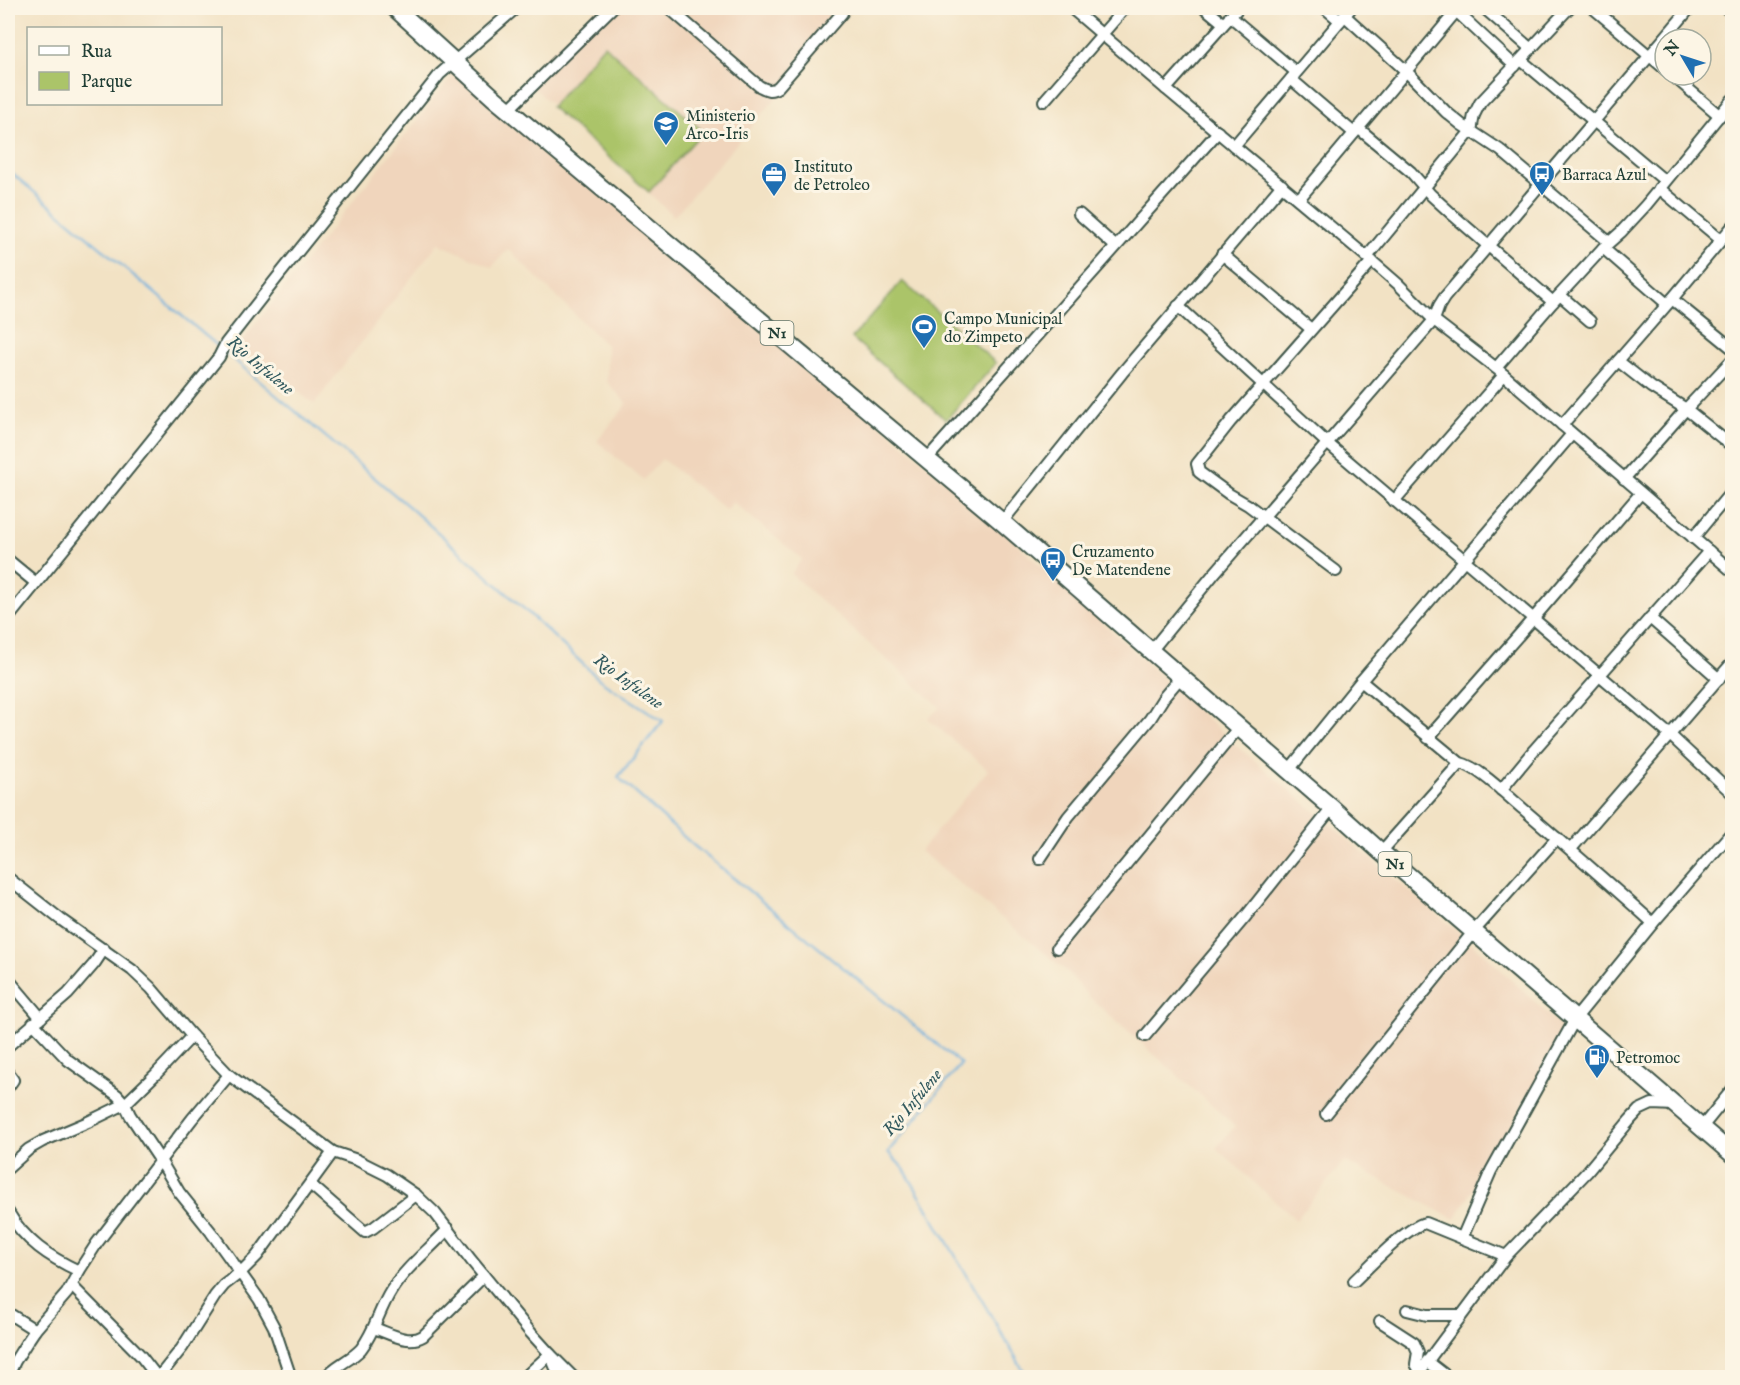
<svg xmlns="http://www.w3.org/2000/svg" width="1740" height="1385" font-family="'IM FELL English',serif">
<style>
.built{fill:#f0d5bc}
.green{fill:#abc469;stroke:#65804e;stroke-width:1.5}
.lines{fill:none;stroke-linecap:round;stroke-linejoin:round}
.stream{stroke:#67addd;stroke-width:2}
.minor-casing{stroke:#3f564a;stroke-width:14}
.highway-casing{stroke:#3f564a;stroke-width:20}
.minor{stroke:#fff;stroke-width:10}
.highway{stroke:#fff;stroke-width:16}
.labels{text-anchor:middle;stroke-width:6;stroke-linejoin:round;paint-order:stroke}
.shield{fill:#fcf5e5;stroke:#617469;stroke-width:1.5}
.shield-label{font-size:15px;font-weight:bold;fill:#1f3d34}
.poi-label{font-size:16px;fill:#1f3d34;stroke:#fcf5e5;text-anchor:start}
.water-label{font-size:18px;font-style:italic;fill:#31595e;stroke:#fcf5e5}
</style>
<rect width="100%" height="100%" fill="#fcf5e5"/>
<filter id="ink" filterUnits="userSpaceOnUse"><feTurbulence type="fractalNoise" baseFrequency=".0167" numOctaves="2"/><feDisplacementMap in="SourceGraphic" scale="12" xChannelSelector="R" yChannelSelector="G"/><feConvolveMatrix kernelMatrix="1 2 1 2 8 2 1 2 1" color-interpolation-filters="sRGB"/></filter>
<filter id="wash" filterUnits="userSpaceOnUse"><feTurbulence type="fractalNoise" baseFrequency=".008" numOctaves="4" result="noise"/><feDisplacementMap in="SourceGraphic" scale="24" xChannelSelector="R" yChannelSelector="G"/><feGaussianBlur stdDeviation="1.35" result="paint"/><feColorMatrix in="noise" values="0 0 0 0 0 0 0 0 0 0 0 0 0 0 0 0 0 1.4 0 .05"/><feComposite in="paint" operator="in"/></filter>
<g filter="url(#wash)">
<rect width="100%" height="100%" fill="#f2e2c4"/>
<g class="built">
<polygon points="598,8 854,8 674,216 523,78"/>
<polygon points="458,69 968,499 1238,747 1482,952 1567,1032 1455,1219 1344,1161 1296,1220 1216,1148 1235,1126 1088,996 1070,974 920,851 988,770 928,719 940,707 791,574 802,559 733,502 726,510 662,459 643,480 597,441 627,404 607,382 607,346 508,249 492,267 438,243 314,404 238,346"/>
</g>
<g class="green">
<polygon points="604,45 703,131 649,192 551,107"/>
<polygon points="902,281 996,363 946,420 852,338"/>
</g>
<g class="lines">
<g class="stream">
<polyline points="8,170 219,347"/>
<polyline points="226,353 408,506 521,606 600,680 663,721 618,777 693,845 961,1064 888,1152 904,1169 1028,1378"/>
</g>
</g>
</g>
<g filter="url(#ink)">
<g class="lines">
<defs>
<g id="minor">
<path d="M669 8 759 86C767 90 770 92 778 87L842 13 844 8"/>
<polyline points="1071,8 1166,89 1367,257 1398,284 1434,320 1496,368 1732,571"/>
<polyline points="1205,8 1223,23"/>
<polyline points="1325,8 1340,21"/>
<polyline points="1484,8 1531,49"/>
<polyline points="1593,8 1665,69"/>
<polyline points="1726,8 1732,13"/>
<polyline points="1456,11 1515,66"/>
<polyline points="1344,15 1405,70 1446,112 1462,125 1500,150 1609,242"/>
<polyline points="1230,16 1296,72"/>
<polyline points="1521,60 1665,181"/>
<polyline points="1672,75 1720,116"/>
<polyline points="1291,79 1354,133"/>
<polyline points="1166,89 1238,8"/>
<polyline points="1044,101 1125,8"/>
<polyline points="508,110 612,8"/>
<polyline points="1358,128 1411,172 1431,195 1454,216 1553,302"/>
<polyline points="1234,146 1351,8"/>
<polyline points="1659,188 1721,240"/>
<polyline points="1299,199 1459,8"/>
<polyline points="1079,214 1115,246"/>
<polyline points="1603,248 1667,304"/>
<polyline points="1222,254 1311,329"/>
<polyline points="1367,257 1471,131 1474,115 1480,103 1569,8"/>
<polyline points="1560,295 1590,321"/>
<polyline points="1672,299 1732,348"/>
<polyline points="1178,306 1327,443 1670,735 1732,793"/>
<polyline points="1618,361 1651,387 1686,409 1732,446"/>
<polyline points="1496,368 1553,302 1603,248 1621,232 1646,205 1732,100"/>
<polyline points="1562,425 1672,299 1732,227"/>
<polyline points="926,460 1218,132"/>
<polyline points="1624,479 1686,409 1732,360"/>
<polyline points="1394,501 1504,375"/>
<polyline points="1002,522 1122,373 1282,185"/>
<polyline points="1693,538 1732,491"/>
<polyline points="8,560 36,583"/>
<polyline points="1336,571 1248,505 1229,494 1199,472 1197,464 1231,421 1372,261"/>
<polyline points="8,618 219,357 226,343 276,279 440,74 516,8"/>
<polyline points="1650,618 1719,679"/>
<polyline points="1151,651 1213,575 1434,320 1439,306 1444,298 1690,8"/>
<path d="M1361 681 1460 763C1479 767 1506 795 1522 808 1566 846 1610 884 1653 923"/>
<polyline points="1428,738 1533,619 1640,494"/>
<polyline points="1289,770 1361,681 1572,434"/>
<polyline points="1501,790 1534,750 1709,551"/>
<polyline points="1571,849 1732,663"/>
<polyline points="1381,852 1460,763"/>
<polyline points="1040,859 1068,817 1150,719 1164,697 1180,678"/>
<polyline points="8,878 60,919 132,970 151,988 192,1036 229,1075 333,1152 357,1160 387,1175 416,1195 435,1213 471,1260 531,1333 550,1354 560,1378"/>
<polyline points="1057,948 1239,727"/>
<polyline points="8,979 41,1018"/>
<polyline points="33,1023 68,1060 117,1095 125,1104 130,1115 160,1160 179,1192 211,1232 259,1299 274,1327 291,1378"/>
<polyline points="1145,1036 1246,916 1332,808"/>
<polyline points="8,1046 68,994 94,964 104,949"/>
<polyline points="8,1073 13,1080 8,1087"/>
<polyline points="1326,1114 1474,931 1557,838"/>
<polyline points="1702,1127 1732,1090"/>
<polyline points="8,1168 29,1149 43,1141 88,1122 125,1104 156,1074 192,1036"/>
<polyline points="310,1184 365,1232 373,1228 416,1195"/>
<path d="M8 1212C25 1241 49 1257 79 1271"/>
<polyline points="1462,1238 1491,1171 1575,1019 1653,923 1732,832"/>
<path d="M1354 1281C1370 1266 1405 1228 1425 1223L1506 1256"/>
<polyline points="72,1286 140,1355 158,1378"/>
<polyline points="1407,1310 1427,1315 1461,1315"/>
<polyline points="8,1313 35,1330"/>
<polyline points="1380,1321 1414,1343 1418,1352 1416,1364 1420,1371"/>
<path d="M374 1328C389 1333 408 1345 423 1336L484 1276"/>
<polyline points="1427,1361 1449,1378"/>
<polyline points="8,1378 9,1374 15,1361 27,1342 35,1330 67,1293 79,1271 97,1243 192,1119 229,1075"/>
<polyline points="158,1378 182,1348 215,1296 224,1285 241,1272 257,1256 333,1152"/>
<path d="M325 1378C335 1365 350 1361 361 1349 375 1331 379 1310 391 1291 406 1267 429 1250 448 1229"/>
<polyline points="524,1378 550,1354 574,1378"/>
<polyline points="1415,1378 1506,1256 1587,1172 1630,1120 1639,1110 1652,1104 1675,1105"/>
</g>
<polyline id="highway" points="395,8 494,98 1002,522 1332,808 1381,852 1732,1154"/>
</defs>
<use href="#minor" class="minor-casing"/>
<use href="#highway" class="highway-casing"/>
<use href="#minor" class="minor"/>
<use href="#highway" class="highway"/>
</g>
</g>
<defs>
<symbol id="school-pin" viewBox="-11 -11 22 30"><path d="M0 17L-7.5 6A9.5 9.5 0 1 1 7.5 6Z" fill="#1f6fb2" stroke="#fcf5e5"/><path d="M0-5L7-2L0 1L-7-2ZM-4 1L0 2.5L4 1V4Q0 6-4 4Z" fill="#fff"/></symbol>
<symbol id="bus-pin" viewBox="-11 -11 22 30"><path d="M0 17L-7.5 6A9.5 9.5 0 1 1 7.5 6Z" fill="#1f6fb2" stroke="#fcf5e5"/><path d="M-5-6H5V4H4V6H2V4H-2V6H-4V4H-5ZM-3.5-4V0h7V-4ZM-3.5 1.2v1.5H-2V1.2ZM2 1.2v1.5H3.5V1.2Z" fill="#fff"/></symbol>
<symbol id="office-pin" viewBox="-11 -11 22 30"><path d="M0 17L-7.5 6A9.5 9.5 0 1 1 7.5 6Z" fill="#1f6fb2" stroke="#fcf5e5"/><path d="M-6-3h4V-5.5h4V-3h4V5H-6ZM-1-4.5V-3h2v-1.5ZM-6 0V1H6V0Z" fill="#fff"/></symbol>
<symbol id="stadium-pin" viewBox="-11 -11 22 30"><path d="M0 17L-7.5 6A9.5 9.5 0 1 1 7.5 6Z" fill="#1f6fb2" stroke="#fcf5e5"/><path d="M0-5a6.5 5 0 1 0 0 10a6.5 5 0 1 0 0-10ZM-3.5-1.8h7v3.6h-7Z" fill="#fff"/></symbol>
<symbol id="fuel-pin" viewBox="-11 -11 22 30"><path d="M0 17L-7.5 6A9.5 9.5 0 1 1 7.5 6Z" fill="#1f6fb2" stroke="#fcf5e5"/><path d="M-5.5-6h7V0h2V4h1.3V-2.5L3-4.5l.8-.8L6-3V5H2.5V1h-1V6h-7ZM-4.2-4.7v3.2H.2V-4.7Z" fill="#fff"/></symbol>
</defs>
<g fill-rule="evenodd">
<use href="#school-pin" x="651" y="109" width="30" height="40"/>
<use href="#bus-pin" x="1527" y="159" width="30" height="40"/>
<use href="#office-pin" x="759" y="160" width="30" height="40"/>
<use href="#stadium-pin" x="909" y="312" width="30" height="40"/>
<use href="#bus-pin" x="1038" y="545" width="30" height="40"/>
<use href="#fuel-pin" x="1582" y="1042" width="30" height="40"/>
</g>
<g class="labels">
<g class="shield">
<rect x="760.5" y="321" width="33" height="24" rx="4.5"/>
<rect x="1378.5" y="852" width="33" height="24" rx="4.5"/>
</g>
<g class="shield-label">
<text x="777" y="338">N1</text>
<text x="1395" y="869">N1</text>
</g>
<g class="poi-label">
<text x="686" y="121">Ministerio<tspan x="686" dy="18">Arco-Iris</tspan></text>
<text x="794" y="172">Instituto<tspan x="794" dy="18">de Petroleo</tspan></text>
<text x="1562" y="180">Barraca Azul</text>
<text x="944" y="324">Campo Municipal<tspan x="944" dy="18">do Zimpeto</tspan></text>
<text x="1072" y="557">Cruzamento<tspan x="1072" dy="18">De Matendene</tspan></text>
<text x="1616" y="1063">Petromoc</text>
</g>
<g class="water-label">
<text transform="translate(261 365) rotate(40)" y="6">Rio Infulene</text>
<text transform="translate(629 681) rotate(36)" y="6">Rio Infulene</text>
<text transform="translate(912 1102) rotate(-50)" y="6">Rio Infulene</text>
</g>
</g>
<rect width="1740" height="1385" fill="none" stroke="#fcf5e5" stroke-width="30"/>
<rect x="27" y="27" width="195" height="78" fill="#fcf5e5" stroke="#a4ab9e" stroke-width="1.5"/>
<rect x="39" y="46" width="30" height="9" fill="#ffffff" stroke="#a4ab9e" stroke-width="1.5"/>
<text x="81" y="57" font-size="18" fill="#1f3d34">Rua</text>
<rect x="39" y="72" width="30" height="18" fill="#abc469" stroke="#a4ab9e" stroke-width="1.5"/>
<text x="81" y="87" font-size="18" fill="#1f3d34">Parque</text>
<g transform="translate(1683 57) rotate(309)"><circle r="28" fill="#fcf5e5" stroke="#a4ab9e" stroke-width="1.5"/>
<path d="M0-4.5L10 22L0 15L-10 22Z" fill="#1f6fb2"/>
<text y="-9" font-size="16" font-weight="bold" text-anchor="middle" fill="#1f3d34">N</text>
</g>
</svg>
